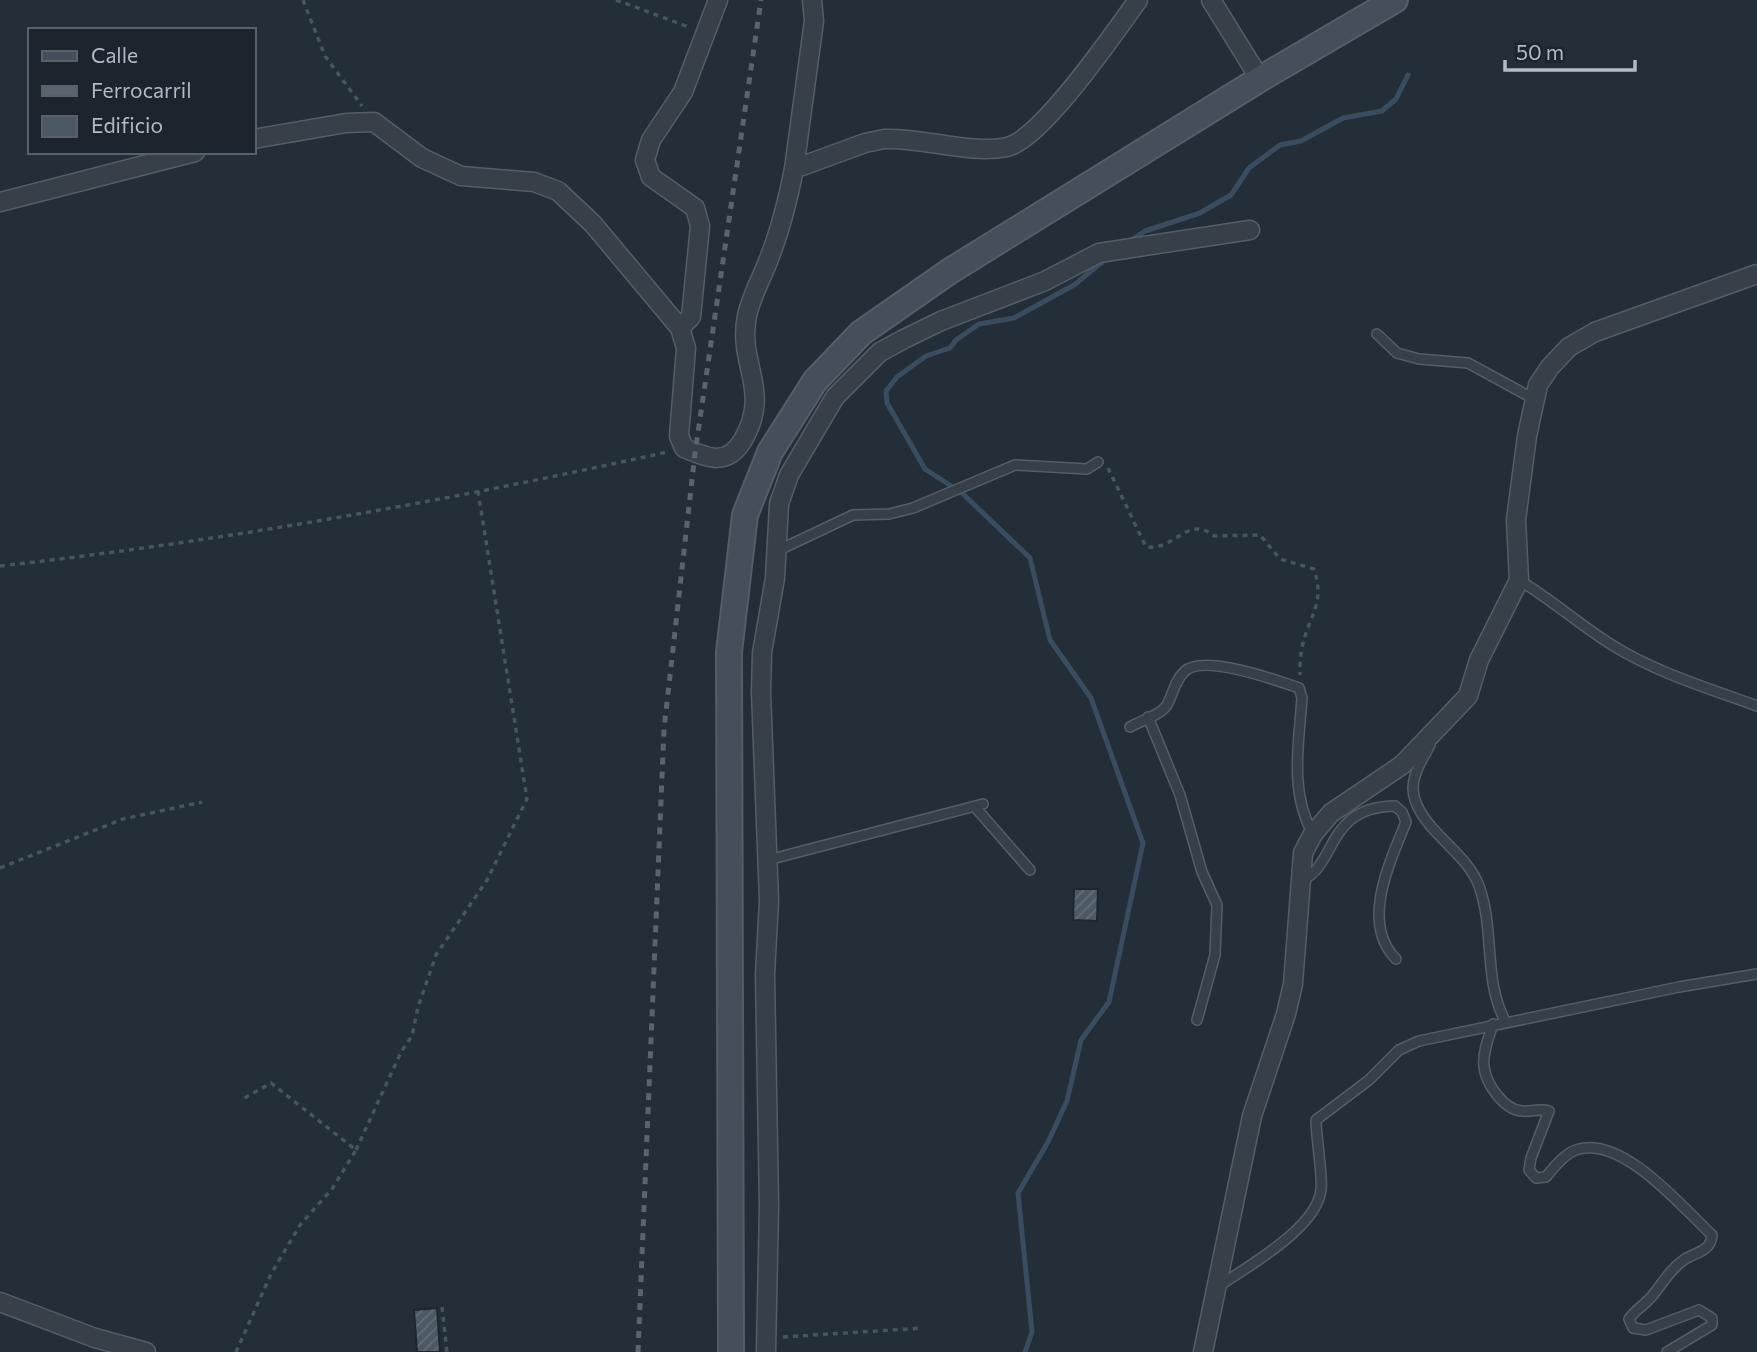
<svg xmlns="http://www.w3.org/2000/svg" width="1757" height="1352" font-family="Commissioner,sans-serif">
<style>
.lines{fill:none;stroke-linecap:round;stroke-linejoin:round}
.stream{stroke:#3a4d60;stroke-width:5}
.building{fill:url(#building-hatch);stroke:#1e272f;stroke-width:2}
.lane-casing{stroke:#555d66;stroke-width:12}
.street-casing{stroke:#555d66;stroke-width:21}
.secondary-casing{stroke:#555d66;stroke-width:28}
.path{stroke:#455758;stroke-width:3.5;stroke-dasharray:5 5;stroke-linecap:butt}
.lane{stroke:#374049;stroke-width:9}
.street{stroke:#374049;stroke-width:18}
.secondary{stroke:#454f5b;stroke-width:24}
.rail{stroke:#59646f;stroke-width:5;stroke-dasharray:7 7;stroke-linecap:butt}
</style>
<defs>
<pattern id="building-hatch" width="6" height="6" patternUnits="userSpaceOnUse" patternTransform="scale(1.75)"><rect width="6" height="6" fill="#4c5864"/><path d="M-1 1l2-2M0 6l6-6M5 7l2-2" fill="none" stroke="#636e79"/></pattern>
</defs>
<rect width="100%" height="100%" fill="#232e38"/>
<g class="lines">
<g class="stream">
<polyline points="1128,242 1145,231 1200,213 1231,195 1249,168 1280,145 1301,141 1343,118 1382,111 1396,99 1408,75"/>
<polyline points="1025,1352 1032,1332 1018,1193 1048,1142 1067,1101 1081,1040 1109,1002 1143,843 1091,698 1050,640 1030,558 962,493 925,469 887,403 886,391 897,377 926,356 950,348 956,340 979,324 1014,318 1074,285 1107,258"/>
</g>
</g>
<g class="building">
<polygon points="1074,889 1098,889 1097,921 1073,920"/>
<polygon points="437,1308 440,1352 417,1352 414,1310"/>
</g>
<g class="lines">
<defs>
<g id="lane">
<polyline points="1377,334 1397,353 1419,359 1468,363 1534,399"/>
<polyline points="777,551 853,515 889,514 913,508 1015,465 1087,469 1098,462"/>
<path d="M1519 580C1552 600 1580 625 1612 645 1657 673 1708 688 1757 706"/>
<polyline points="1148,717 1180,795 1202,872 1217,905 1215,955 1197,1020"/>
<path d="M1130 727C1140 721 1161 715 1167 705 1173 694 1175 680 1185 671 1204 654 1276 680 1299 688L1302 698C1299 743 1289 792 1313 834"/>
<path d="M1430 745C1421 762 1408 780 1415 800 1426 833 1467 853 1479 886 1495 930 1483 978 1505 1021"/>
<polyline points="975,807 1030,870"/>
<polyline points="768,860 983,804"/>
<path d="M1301 881C1338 865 1325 807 1395 806L1402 812 1406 822C1390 862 1360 923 1396 959"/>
<path d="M1493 1024C1489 1036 1482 1054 1484 1067 1486 1084 1504 1110 1522 1111 1532 1112 1539 1108 1549 1111L1531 1158 1529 1170 1536 1178 1546 1177C1554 1167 1566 1152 1579 1149 1624 1137 1682 1207 1712 1235 1711 1251 1697 1252 1685 1259 1670 1269 1663 1283 1652 1296 1645 1305 1636 1309 1629 1319L1633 1328 1646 1330 1699 1310 1712 1318V1325L1667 1352"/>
<path d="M1218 1287C1249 1265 1316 1229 1321 1190 1323 1175 1316 1139 1316 1120L1369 1080 1399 1050 1419 1041 1679 987 1757 974"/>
</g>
<g id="street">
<polyline points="1211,0 1260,79"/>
<path d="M254 139 346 123 374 122 422 158 461 176 534 182 558 191 593 224 680 328 686 348 679 436 684 448C708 458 727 467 743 440 772 390 737 364 747 316 751 296 763 276 770 256 781 228 788 199 794 169L865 143 884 139C924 137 968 155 1007 147 1042 139 1115 32 1138 0"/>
<polyline points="794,169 814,21 812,0"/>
<polyline points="0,202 195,152"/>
<polyline points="680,328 691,317 700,226 695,208 651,177 645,160 651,140 683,92 718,0"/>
<polyline points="0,1302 95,1338 146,1352"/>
<polyline points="766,1352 769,1206 765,974 769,901 761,692 762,653 775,578 779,504 789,475 835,397 880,352 904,339 941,321 1045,281 1099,253 1250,230"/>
<polyline points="1203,1352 1252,1116 1286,1014 1293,984 1303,853 1313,834 1331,813 1402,765 1468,696 1479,660 1519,580 1516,520 1527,436 1538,385 1550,367 1569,347 1595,332 1757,274"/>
</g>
<polyline id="secondary" points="731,1352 729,652 745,515 770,452 815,381 861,333 950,271 1260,79 1395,0"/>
</defs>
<use href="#lane" class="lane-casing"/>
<use href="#street" class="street-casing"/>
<use href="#secondary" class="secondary-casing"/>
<g class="path">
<polyline points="303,0 325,56 362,106"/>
<polyline points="616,0 689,27"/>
<path d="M1108 468 1146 547C1175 551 1188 514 1214 536L1260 535 1280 559 1314 569C1326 605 1308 616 1302 648 1300 657 1300 667 1300 675"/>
<path d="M0 566C224 541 447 501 667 452"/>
<polyline points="0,868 123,819 202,802"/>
<polyline points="356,1150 401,1052 412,1036 418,1007 436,955 487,880 527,799 478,491"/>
<polyline points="442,1307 447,1352"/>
<polyline points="783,1337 923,1328"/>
<polyline points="236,1352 271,1274 300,1225 332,1189 356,1150 271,1083 241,1100"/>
</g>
<use href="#lane" class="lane"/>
<use href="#street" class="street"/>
<use href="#secondary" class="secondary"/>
<polyline class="rail" points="638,1352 664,729 695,453 761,0"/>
</g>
<rect x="28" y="28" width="228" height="126" fill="#1c252d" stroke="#58616a" stroke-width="2"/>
<rect x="42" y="51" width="35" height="10" fill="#454f5b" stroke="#58616a" stroke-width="2"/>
<text x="91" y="63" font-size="21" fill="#b2bac5">Calle</text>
<rect x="42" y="86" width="35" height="10" fill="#59646f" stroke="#58616a" stroke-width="2"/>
<text x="91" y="98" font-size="21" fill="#b2bac5">Ferrocarril</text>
<rect x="42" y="116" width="35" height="21" fill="#4c5864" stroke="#58616a" stroke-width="2"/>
<text x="91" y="133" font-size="21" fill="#b2bac5">Edificio</text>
<path d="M1505 60v10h130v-10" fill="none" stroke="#b2bac5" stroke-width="3.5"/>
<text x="1516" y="60" font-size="21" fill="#b2bac5" stroke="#1c252d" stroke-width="5" paint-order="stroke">50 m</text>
</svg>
